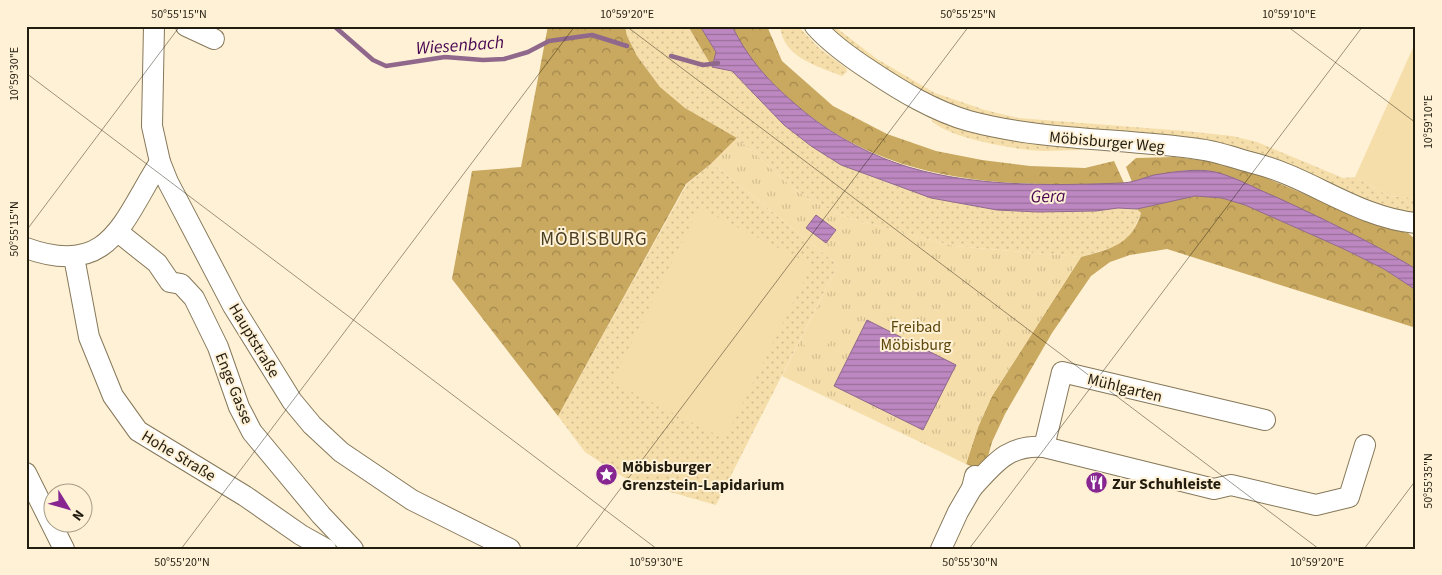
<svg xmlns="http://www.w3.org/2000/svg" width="1442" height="575" font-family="'Source Sans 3',sans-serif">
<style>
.grass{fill:url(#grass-dots)}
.forest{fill:url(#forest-crowns)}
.park{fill:url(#park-tufts)}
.garden{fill:#f6deaa}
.water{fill:url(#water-rules);stroke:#8f688c}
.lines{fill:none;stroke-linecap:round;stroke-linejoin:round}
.stream{stroke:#8f688c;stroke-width:4.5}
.minor-casing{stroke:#867859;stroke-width:22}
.minor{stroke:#fff;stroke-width:20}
.ticks{fill:none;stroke:#231d10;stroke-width:1;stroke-opacity:0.45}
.labels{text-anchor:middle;stroke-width:4;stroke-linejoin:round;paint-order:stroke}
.street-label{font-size:16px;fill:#231d10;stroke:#fef1d6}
.park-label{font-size:16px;fill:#5d460b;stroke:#fef1d6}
.poi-label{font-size:16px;font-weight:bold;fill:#231d10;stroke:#fef1d6;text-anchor:start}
.water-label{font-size:18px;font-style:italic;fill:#4a0751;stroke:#fef1d6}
.quarter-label{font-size:19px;letter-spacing:1px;fill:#4a3d20;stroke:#fef1d6}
.neatline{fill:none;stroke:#231d10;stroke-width:2}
.ticks-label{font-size:12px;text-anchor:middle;fill:#231d10}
</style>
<defs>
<pattern id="grass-dots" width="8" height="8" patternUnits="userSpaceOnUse" patternTransform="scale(1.25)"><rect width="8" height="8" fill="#f6deaa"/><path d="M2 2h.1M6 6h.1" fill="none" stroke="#d3be91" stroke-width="1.8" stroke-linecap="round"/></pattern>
<pattern id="forest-crowns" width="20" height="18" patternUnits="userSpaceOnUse" patternTransform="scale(1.25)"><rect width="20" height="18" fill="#c9a85f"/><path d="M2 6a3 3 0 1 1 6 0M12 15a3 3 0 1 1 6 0" fill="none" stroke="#a3884d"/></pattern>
<pattern id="park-tufts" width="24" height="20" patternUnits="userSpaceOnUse" patternTransform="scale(1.25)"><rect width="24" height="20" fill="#f6deaa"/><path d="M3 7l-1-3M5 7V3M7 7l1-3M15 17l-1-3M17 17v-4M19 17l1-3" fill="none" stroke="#d3be91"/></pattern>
<pattern id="water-rules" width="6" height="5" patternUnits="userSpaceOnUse" patternTransform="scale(1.25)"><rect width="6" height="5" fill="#bd88c1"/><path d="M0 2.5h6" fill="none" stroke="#996f9b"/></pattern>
</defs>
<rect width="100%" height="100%" fill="#fef1d6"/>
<g class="grass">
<polygon points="625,26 688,26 712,67 732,71 784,125 811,146 841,165 896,186 961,204 997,210 1072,212 1118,208 1137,209 1141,213 1134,229 1126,240 1117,246 1081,257 954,246 851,219 813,202 793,188 737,138 685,108 660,87 637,56 627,36"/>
<path d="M780 26H798L819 48 846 68 847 72 842 76C818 66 783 58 780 26Z"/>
<polygon points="824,26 834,26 877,59 935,93 985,110 1018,118 1185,131 1232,136 1257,142 1343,178 1355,177 1389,196 1416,198 1416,215 1391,212 1305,175 969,114 888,75"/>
<path d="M936 117 1084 148 1079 150C1068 150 1056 151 1045 151 1021 151 946 138 931 120Z"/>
<polygon points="712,163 838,265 716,505 628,480 585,452 558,416 687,184"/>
</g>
<g class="forest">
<polygon points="548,26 625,26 627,36 637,56 660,87 685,108 737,138 712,163 686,184 558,416 452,279 472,171 521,167"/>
<polygon points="688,26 700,26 716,52 712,67"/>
<path d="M732 26H767L782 61 833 106 887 134 936 151 982 160 1030 166 1085 168 1114 161 1124 183C1007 187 891 186 796 105 769 82 747 58 732 26Z"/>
<path d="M1175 157 1223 163 1255 173 1356 216 1387 228 1408 233 1416 240V269C1369 241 1321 218 1272 196 1254 188 1235 177 1215 172 1191 166 1156 175 1132 182L1126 167 1136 158Z"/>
<path d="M1195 196 1222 198 1245 205 1344 249 1384 269 1416 290V328L1167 249 1130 255 1110 262 1091 276 1052 333 1005 414 992 442 984 471 966 464 978 427 992 396 1081 257C1110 249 1132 245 1141 213L1137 209Z"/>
</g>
<polygon class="park" points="737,138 793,188 813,202 851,219 954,246 1081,257 992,396 978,427 966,464 782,376 838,265 712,163"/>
<g class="garden">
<polygon points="1416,41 1416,198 1389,196 1355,177"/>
<polygon points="699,208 812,265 725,439 612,382"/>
<polygon points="823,300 844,311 823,354 802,344"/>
</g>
<g class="water">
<path d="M700 26H732C747 57 768 81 794 103 823 129 859 150 896 163 964 187 1049 186 1121 183 1132 183 1143 178 1154 175 1173 172 1197 168 1215 172 1236 177 1256 189 1276 197 1324 219 1371 242 1416 269V290L1384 269 1344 249 1245 205 1222 198 1195 196 1137 209 1118 208 1096 211 1038 212 997 210 931 198 841 165 811 146 784 125 732 71 712 67 716 52Z"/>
<polygon points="816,215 836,230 826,243 806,228"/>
<polygon points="867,320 956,365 923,430 834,386"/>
</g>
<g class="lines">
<g class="stream">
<polyline points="334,26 373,60 386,66 445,57 483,60 504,59 528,52 549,41 592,35 627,46"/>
<polyline points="671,56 703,65 718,63"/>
</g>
<defs>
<g id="minor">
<polyline points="154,26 152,126 160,162 168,182 233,306 292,401 312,425 341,452 412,500 510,549"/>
<polyline points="186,26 214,39"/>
<path d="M815 26C831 44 851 58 871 71 901 91 934 111 969 121 1044 141 1121 138 1198 149 1217 151 1237 159 1257 164 1311 178 1359 218 1416 223"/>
<polyline points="118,232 157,263 170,282 181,284 194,298 218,347 239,407 252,432 321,515 353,549"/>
<path d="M26 248C111 279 123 219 160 162"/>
<polyline points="74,257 89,337 113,396 138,431 245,496 301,535 326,549"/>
<polyline points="1044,447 1062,372 1265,420"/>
<polyline points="26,473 64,549"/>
<path d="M972 488C994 464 1008 444 1044 447L1214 489 1231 485 1316 505 1349 497 1365 445"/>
<polyline points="941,549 958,512 972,488 975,476"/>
</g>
</defs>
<use href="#minor" class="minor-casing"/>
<use href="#minor" class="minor"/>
</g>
<path class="ticks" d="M626 26 1319 549M1287 26 1416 123M26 73 657 549M26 231 180 26M181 549 575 26M575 549 969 26M969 549 1363 26M1364 549 1416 480"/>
<defs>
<symbol id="sight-disc" viewBox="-11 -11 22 22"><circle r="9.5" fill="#872690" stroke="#fef1d6"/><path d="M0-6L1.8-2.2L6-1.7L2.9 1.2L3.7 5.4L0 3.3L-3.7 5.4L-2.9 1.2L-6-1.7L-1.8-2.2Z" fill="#fff"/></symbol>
<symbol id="restaurant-disc" viewBox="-11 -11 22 22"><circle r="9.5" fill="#872690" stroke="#fef1d6"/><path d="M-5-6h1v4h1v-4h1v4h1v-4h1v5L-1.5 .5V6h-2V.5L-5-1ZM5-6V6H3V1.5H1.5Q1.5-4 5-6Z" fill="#fff"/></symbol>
</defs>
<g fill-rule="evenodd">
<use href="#sight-disc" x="594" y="462" width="25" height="25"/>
<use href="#restaurant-disc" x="1084" y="470" width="25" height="25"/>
</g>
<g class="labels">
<g class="street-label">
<text transform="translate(1107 141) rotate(5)" y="6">Möbisburger Weg</text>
<text transform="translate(255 340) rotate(59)" y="6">Hauptstraße</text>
<text transform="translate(1125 387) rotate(14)" y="6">Mühlgarten</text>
<text transform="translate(235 388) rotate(68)" y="6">Enge Gasse</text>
<text transform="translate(179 455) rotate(31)" y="6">Hohe Straße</text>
</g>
<g class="park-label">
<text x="916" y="332">Freibad<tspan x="916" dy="18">Möbisburg</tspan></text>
</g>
<g class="poi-label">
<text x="622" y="472">Möbisburger<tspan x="622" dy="18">Grenzstein-Lapidarium</tspan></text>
<text x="1112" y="489">Zur Schuhleiste</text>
</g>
<g class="water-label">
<text transform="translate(460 45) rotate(-4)" y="6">Wiesenbach</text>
<text transform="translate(1048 196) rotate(-2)" y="6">Gera</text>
</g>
<g class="quarter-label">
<text x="594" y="245">MÖBISBURG</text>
</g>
</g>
<rect width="1442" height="575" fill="none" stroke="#fef1d6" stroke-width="55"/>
<g transform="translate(68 508) rotate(127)"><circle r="24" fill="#fef1d6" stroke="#a69c87"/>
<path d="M0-4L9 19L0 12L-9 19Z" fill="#872690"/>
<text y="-8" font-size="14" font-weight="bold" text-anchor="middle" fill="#231d10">N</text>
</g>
<rect x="28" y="28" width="1386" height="520" class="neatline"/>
<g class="ticks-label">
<text x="179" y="18">50°55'15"N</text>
<text x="627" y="18">10°59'20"E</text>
<text x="968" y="18">50°55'25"N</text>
<text x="1289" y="18">10°59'10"E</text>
<text transform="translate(14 74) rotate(-90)" y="4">10°59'30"E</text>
<text transform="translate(1428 122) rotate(-90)" y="4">10°59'10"E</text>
<text transform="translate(14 229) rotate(-90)" y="4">50°55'15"N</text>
<text transform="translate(1428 481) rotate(-90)" y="4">50°55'35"N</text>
<text x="182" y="566">50°55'20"N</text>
<text x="656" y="566">10°59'30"E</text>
<text x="970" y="566">50°55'30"N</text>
<text x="1317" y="566">10°59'20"E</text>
</g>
</svg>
